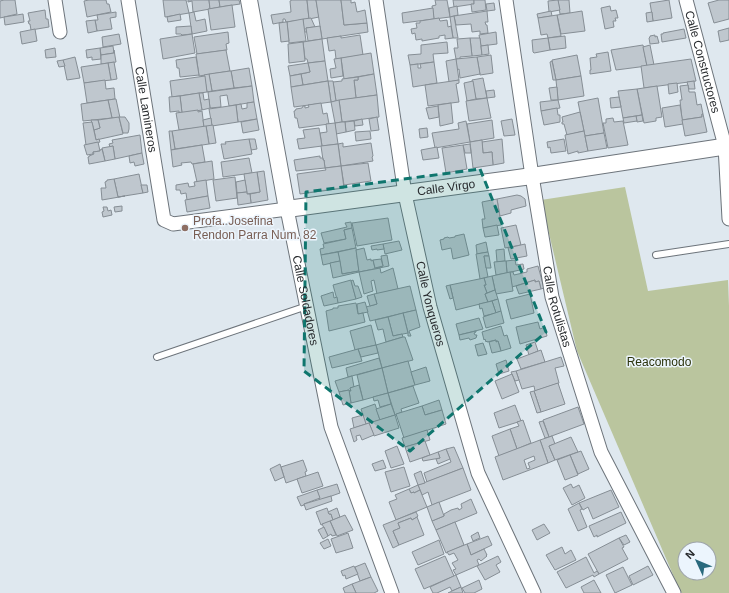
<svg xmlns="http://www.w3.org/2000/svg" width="729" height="593" font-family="Arial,sans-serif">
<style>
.green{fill:#bac59e;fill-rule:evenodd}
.building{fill:#bfc7ce;stroke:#868e95;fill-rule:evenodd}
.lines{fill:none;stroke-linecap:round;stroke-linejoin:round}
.service-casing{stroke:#6d747b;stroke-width:8}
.minor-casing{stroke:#6d747b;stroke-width:15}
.tertiary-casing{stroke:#6d747b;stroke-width:18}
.service{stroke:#fff;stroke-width:6}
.minor{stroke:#fff;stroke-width:13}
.tertiary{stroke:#fff;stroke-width:16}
.marked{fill:#0f766e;fill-opacity:0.2;stroke:#0f766e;stroke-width:3;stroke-dasharray:8 5;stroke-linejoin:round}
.education-dot{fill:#8d6e63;stroke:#ecf5fd;stroke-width:1.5}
.labels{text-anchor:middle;stroke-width:3;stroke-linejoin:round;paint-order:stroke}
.street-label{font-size:12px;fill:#282b2e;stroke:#ecf5fd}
.education-label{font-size:12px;fill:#785e54;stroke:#ecf5fd;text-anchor:start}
.park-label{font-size:12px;fill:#2b330b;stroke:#ecf5fd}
</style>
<rect width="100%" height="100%" fill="#dfe8ef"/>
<path class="green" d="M625 187 648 291 728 280 729 306V593H682L680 591 577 351 541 200ZM685 549H709V573H685Z"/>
<g class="building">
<polygon points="4,0 15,0 17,14 0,18 0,1"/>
<polygon points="89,0 106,0 107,4 109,4 111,12 87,17 84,1"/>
<polygon points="163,0 186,0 189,13 165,17"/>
<polygon points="188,0 209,0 210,9 193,12 192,1 188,2"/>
<polygon points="209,0 219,0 220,7 210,9"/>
<polygon points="219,0 239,0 240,4 220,7"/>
<polygon points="292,0 307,0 309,19 286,22 285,19 283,19 283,22 273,24 271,15 291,12 290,1"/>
<polygon points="307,0 316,0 319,17 309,19"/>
<polygon points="316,0 341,0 344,25 367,23 368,32 322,39"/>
<polygon points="341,0 351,0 351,3 355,2 357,12 365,10 367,23 344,25"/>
<polygon points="435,0 447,0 450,17 434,19 432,6 436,5"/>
<polygon points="453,0 474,0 474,4 454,7"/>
<polygon points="474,0 485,0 486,10 472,12 471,4 474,4"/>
<polygon points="558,0 569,0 570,13 560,14"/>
<polygon points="558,0 560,10 549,12 548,1"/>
<polygon points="669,0 672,18 653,21 650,3"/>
<polygon points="719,0 729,0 729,19 714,23 708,3"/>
<polygon points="494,3 495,10 487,11 486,4"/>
<polygon points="232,5 235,27 211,30 208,9"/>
<polygon points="457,6 458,15 450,17 449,8"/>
<polygon points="610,6 611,11 616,10 618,18 615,18 616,21 613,21 614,27 605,29 601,8"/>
<polygon points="433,8 434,19 403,23 402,13"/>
<polygon points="45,10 46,19 48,19 49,27 31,30 30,24 29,24 28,21 30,21 28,13"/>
<polygon points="487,11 488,22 485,22 486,25 487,25 488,33 480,34 480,31 472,32 471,24 456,25 454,16"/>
<polygon points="551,11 552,16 538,18 537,14"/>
<polygon points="582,11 585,31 561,34 557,15"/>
<polygon points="116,12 116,17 110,18 112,29 97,31 95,20 98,20 97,15"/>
<polygon points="194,12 196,21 205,19 207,31 192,34 189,13"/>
<polygon points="652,12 653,21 647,22 646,13"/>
<polygon points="23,14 24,22 5,25 4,17"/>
<polygon points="180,14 181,20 168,22 167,17"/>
<polygon points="557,15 561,36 548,38 547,34 541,35 538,18"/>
<polygon points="454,16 458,38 453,38 450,17"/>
<polygon points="311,18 315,27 306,28 307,32 304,32 303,19"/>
<polygon points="439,18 440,21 447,20 448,27 451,26 453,38 445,39 445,35 439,36 439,38 422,41 422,39 416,40 415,33 412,34 411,29 417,28 416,23 420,23 420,21"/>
<polygon points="303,19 306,41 289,43 287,22"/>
<polygon points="95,20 97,31 88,33 86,21"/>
<polygon points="286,22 287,22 289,41 281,42 279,23"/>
<polygon points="191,26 192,34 182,35 181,34 176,34 176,27"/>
<polygon points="320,26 322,39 308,41 306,28"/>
<polygon points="729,28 729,40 720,42 718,31"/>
<polygon points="35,29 37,41 22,44 20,32"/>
<polygon points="684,29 686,38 662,42 661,34 663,34 663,33"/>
<polygon points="228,32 229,43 226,44 227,50 197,54 194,37"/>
<polygon points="496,32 497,44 481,46 479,35"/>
<polygon points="119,34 121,44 103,47 102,37"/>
<polygon points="192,34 195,53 163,59 160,39"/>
<polygon points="360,35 363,55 336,59 335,50 329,51 327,38 341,36 341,38"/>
<polygon points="655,35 655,37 657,36 659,43 650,44 649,38 650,37 650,36"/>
<polygon points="565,36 566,48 550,50 548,38"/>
<polygon points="470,38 480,38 482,55 472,56"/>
<polygon points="470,38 472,56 460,57 460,59 456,59 454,48 458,48 457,39"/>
<polygon points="548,38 550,50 534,53 533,52 532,40"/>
<polygon points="322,39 325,61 308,63 307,59 305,59 303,42"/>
<polygon points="303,42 305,61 289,63 288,44"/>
<polygon points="447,42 448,53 433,54 434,62 410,65 408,55 421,54 421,45"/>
<polygon points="488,45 489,54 482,55 481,46"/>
<polygon points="643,45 647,66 616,70 611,50"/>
<polygon points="650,45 654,65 647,66 643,47"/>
<polygon points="113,46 114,53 101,55 100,48"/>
<polygon points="55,48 56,57 46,58 45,50"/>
<polygon points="100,48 101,59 92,60 92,57 87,58 86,50"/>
<polygon points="114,50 116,62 101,64 101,55 114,53"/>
<polygon points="226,50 230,71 199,76 196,54"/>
<polygon points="608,52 611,71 590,74 590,70 591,70 590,58 597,57 596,54"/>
<polygon points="371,53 374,74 344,79 341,58"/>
<polygon points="491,55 493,73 480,75 477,57"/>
<polygon points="577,55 581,76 556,80 552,60"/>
<polygon points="75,57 80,78 67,80 63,60"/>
<polygon points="196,57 199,75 180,77 179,68 177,68 176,60"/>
<polygon points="477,57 480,74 460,78 459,69 457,70 456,59"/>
<polygon points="341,58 343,76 331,78 330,69 336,68 334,59"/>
<polygon points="456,59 459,80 449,82 446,61"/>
<polygon points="691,59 696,81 644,88 641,66"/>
<polygon points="63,60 65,66 59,67 57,61"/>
<polygon points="325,61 328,81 303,85 301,74 310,72 308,63"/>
<polygon points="552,61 556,80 553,80 550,62"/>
<polygon points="114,62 117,79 111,80 108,63"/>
<polygon points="434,62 437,83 413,87 410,65 418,64 418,68 421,68 420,64"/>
<polygon points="108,63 111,80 84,83 81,67"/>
<polygon points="308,63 310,72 290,76 288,66"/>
<polygon points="249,68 252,86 234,88 231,71"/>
<polygon points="230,71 231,71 234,88 212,91 209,74"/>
<polygon points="209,74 212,91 207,92 204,75"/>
<polygon points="301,74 303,85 291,87 290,76"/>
<polygon points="374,74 377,95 356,98 354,80 358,80 358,77"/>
<polygon points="205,76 207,92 172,97 170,81"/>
<polygon points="581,76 584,96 558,100 556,80"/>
<polygon points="358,77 358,80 354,80 356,98 336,101 333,82 342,81 342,79"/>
<polygon points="483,78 487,98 476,99 472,80"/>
<polygon points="105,80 106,89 114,88 115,99 87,103 84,83"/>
<polygon points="459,80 459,83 456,84 459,102 428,106 425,85"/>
<polygon points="328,81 333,81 336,101 331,102"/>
<polygon points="328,81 331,102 294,107 291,87"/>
<polygon points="473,81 476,99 467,101 464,83"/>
<polygon points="694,81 695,89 689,89 687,82"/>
<polygon points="677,83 678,92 669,94 668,84"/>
<polygon points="688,85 689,92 695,92 697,105 701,104 703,114 702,114 702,117 682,120 680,100 682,100 680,86"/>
<polygon points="252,86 254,102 229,106 227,95 220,96 221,107 210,108 208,92"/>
<polygon points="657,86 662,117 656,118 656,121 644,123 637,89"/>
<polygon points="557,87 558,100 551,100 549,88"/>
<polygon points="637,89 642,115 623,118 618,91"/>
<polygon points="494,90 495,97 487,98 486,91"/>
<polygon points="199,93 203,93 204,100 209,99 210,108 202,110"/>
<polygon points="199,93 202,110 182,113 180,96"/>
<polygon points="377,95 379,117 342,122 339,100"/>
<polygon points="180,96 182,113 179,113 179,111 170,112 169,97"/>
<polygon points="619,97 621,107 611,108 610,98"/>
<polygon points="487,98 491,118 469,121 466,101"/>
<polygon points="598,98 604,133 585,136 578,102"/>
<polygon points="115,99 116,99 120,118 112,118 108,100"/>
<polygon points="108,100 112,118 83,121 81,104"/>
<polygon points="339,100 342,122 335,123 331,102"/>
<polygon points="558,100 560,108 541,111 540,102"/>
<polygon points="254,102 257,119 238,122 236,105 241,104 242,109 247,108 247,103"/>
<polygon points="321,103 323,114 327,113 329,124 299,128 297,118 295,118 294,111 295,111 296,109 302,108 303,106 305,106 305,108 309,107 308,105"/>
<polygon points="451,103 453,123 440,126 438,105"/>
<polygon points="236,105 238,122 212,126 209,109"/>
<polygon points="680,105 683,124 665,127 662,108"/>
<polygon points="438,106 439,117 429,119 426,108"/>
<polygon points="557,108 558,115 560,115 560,122 544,125 541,111"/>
<polygon points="198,110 198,112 202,111 204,127 179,130 176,113"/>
<polygon points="580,112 584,131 567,135 564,124 562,124 562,122 563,122 562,117"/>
<polygon points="702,114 703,114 707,132 685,136 682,120 702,117"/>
<polygon points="642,115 643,121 637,122 636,116"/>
<polygon points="636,116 637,121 624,123 623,118"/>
<polygon points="119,117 123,134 96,140 94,130 100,128 98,120"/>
<polygon points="125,117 129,123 129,129 128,133 123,133 119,117"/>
<polygon points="377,117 379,130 371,131 369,119"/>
<polygon points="211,118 212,126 204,127 203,120"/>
<polygon points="613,118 614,122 623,121 628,145 608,148 603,123 606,123 606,119"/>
<polygon points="257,119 259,130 243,133 241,122"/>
<polygon points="362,119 363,125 355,126 354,121"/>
<polygon points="512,119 515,135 504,136 501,121"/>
<polygon points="91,120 98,120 100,128 94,130"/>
<polygon points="492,120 494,138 470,142 467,124"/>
<polygon points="354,121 355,130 346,132 345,122"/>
<polygon points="466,121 470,142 435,148 432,133 459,129 458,123"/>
<polygon points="92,122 96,140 99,139 100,142 86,145 83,123"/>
<polygon points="342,122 345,122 346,132 336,134 335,123"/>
<polygon points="335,123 338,144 322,146 320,133 327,132 326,124"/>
<polygon points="213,125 216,143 209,144 206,126"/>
<polygon points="206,126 209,144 175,149 172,131"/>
<polygon points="319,128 322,146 299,149 297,139 305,138 303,130"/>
<polygon points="427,128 428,137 420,138 419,129"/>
<polygon points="169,131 172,131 175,149 171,150"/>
<polygon points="370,131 371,139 356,141 355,132"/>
<polygon points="584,131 588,151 578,153 578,151 568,154 565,135"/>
<polygon points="604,133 607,148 588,151 585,136"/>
<polygon points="140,135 142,153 115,159 113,146 110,147 109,144 113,143 112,140"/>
<polygon points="249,139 255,139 257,149 251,150"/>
<polygon points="249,139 252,154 224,159 221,144 226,144 225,142"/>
<polygon points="502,139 504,163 493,165 492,152 483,153 482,142"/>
<polygon points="564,139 566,151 551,153 550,147 548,148 547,142"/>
<polygon points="482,140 483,153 492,152 493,165 473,168 470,142"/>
<polygon points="98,142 100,151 93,152 93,154 87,155 84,145"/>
<polygon points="343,143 343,147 371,143 373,156 372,157 373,161 341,166 338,144"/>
<polygon points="338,144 341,166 325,168 324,160 323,160 321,146"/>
<polygon points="470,144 471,153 465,153 463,145"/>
<polygon points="202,145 205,162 192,164 191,162 181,163 182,165 173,167 171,150"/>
<polygon points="463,145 467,169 446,173 442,148"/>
<polygon points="113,146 115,159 105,161 102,148"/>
<polygon points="437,147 439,158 423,160 421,150"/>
<polygon points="102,149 105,161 89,164 88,157 89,157 89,156 94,154 93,152 100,151 100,150"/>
<polygon points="142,153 144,164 135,166 134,162 130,163 129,156"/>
<polygon points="320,156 320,158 323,158 323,160 324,160 325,168 296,171 294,160"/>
<polygon points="249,158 252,173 223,177 221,162"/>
<polygon points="212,161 214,179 197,182 193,164"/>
<polygon points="368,163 371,181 344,185 341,166"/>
<polygon points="341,166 344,188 300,194 297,174 326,170 325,168"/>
<polygon points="264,171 268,200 251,203 250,194 260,192 257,172"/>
<polygon points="257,172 260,192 247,194 244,174"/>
<polygon points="139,174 143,193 118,197 114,179"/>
<polygon points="235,177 237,198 216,201 213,180"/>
<polygon points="114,179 118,197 125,196 102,200 101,188 106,188 105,182 107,181 107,180"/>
<polygon points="206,180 208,196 187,200 186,193 181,194 180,190 176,190 176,185 188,183 189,187 195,186 194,182"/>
<polygon points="245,180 247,192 237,193 236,182"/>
<polygon points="141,185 147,185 148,192 143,193"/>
<polygon points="247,192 247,194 250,194 251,203 238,205 237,193"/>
<polygon points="517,195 521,196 525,199 526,206 511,210 511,213 500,216 497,199"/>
<polygon points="208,196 210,208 187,212 185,200"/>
<polygon points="497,199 501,225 483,228 482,219 485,219 482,202"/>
<polygon points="122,206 122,211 115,212 114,207"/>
<polygon points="103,207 107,207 108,211 111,210 112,215 103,217 102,212 104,211"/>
<polygon points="388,218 392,240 357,246 352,223"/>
<polygon points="351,222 352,228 344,230 346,239 324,243 321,233 347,227 345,223"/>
<polygon points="497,225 499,235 485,237 483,228"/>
<polygon points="516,225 521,245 505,248 501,228"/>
<polygon points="352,228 356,248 321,255 320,249 324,248 323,244 346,239 344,230"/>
<polygon points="464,234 469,255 453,259 451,248 442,250 440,240 444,239 444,238 448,237 449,238 455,237 455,236"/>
<polygon points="399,241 402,250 385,254 383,244"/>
<polygon points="486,242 488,252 477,254 476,245"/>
<polygon points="383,244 384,249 377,250 377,249 372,250 371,246"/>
<polygon points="525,244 527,256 511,259 508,248"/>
<polygon points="356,248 359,271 342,274 338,252"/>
<polygon points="364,248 367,260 371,259 371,261 373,260 375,268 383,266 381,256 387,255 389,266 359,272 356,250"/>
<polygon points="504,249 505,261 497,262 496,250"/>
<polygon points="338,252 340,261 323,265 321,255"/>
<polygon points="488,252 489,256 484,256 488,277 480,279 476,254"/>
<polygon points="484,256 489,256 491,268 486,268"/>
<polygon points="381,259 383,266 375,268 373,260"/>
<polygon points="515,260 516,265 523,264 524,269 507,273 506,261"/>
<polygon points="340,261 342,274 359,271 359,272 333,278 330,263"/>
<polygon points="505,261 506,261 507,273 496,275 494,262"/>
<polygon points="538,266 544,288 541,289 539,281 535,282 535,280 512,287 510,272 513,272 514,275 527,272 527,269"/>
<polygon points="380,268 381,273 393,268 398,289 377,294 374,280 371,281 373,291 364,294 359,272"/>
<polygon points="510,272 513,291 496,294 492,276"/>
<polygon points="492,276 495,290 487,293 484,285 486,285 484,278"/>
<polygon points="484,278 486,285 484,285 487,293 485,294 488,302 456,310 450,285"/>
<polygon points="351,280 356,299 338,303 333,285"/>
<polygon points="353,280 355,286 358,286 362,297 356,299 351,281"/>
<polygon points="535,280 535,282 539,281 541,289 519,294 516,286"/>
<polygon points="450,285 453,298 450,299 446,286"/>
<polygon points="410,286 416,310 370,321 366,307 377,304 374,294"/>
<polygon points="495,290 498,299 488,302 485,294"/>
<polygon points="333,292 334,298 337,297 338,303 324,306 321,296"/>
<polygon points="374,294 377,304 370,306 367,296"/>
<polygon points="530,294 534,313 511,319 506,300"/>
<polygon points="498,299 501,311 496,313 492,301"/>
<polygon points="492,301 496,313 484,316 482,308 480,309 479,304"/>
<polygon points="365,302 368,312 358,314 357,304"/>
<polygon points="356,303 358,314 363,313 365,322 329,331 326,311 333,309 333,308 338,308 338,306"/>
<polygon points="416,310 420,327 409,331 411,336 408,336 408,333 403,313"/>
<polygon points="501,311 504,323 486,328 483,317"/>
<polygon points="403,313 408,333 393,336 388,317"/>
<polygon points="388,317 393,336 402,334 403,337 386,342 383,329 378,330 375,320"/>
<polygon points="479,318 483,329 459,335 456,324"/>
<polygon points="538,322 540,329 545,327 547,336 520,344 516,327"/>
<polygon points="371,325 376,345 355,350 350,331"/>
<polygon points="501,326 504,336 507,335 511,348 501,351 498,341 496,342 496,340 487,342 487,341 486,342 485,339 484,340 482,332"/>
<polygon points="476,331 476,332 474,333 475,335 477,335 476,338 470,340 469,338 460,340 459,335"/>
<polygon points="403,337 405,337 413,360 382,368 376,345"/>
<polygon points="496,340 496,342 498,341 501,351 492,353 489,342"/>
<polygon points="535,342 538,351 529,355 526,345"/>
<polygon points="483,343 487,354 478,356 475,345"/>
<polygon points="376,345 378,353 361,357 358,349"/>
<polygon points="358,349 362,361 332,368 329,357"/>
<polygon points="541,350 545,362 521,369 517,359"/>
<polygon points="561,357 564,366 555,368 559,383 535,391 534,386 522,389 516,371"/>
<polygon points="379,358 382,368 348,377 346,368"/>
<polygon points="506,360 509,371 499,374 496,364"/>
<polygon points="408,361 415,385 388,393 382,368"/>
<polygon points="426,367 430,381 415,385 411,372"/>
<polygon points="382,368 388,393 363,400 357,375"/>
<polygon points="516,371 519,380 515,381 511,372"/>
<polygon points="512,374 519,392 502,399 495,381"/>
<polygon points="352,376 354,387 350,388 351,391 349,391 349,390 339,392 335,381"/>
<polygon points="558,383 565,404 541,412 534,391"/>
<polygon points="359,385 363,400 351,403 349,391 351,391 350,388"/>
<polygon points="413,386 419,403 401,409 402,412 395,415 388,393"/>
<polygon points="349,390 351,403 343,405 339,392"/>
<polygon points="534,391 541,412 537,413 530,392"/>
<polygon points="388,393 391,404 380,407 378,400 374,401 373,397"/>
<polygon points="439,400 442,410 425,415 422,406"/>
<polygon points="375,404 380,420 366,424 361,409"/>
<polygon points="391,404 395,415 380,420 376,409"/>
<polygon points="515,405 521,421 499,428 494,413"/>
<polygon points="422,406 425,415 442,410 446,424 404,438 396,414"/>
<polygon points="578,407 584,424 549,437 543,420"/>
<polygon points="363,415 366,424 354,428 352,418"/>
<polygon points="395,415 399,428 374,436 369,423"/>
<polygon points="523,420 531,443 517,449 510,429 519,426 517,422"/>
<polygon points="543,421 549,437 545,438 539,422"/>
<polygon points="369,423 374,435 362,440 360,435 356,436 357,440 354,442 350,429"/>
<polygon points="510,429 517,449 499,456 492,436"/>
<polygon points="427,430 430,440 405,447 402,438"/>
<polygon points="552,436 555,444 549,446 555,460 548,463 540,440"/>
<polygon points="571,437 578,452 555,460 549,446"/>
<path d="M540 440 548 463 503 480 495 457ZM534 456 535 460 528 463 530 468 527 469 524 460Z"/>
<polygon points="425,441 430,455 410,462 405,447"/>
<polygon points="397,446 404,464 391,468 385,451"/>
<polygon points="454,447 463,468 427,482 424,473 451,462 446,449"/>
<polygon points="446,449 450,459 438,464 436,459 440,458 438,452"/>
<polygon points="581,451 589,469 578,474 570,455"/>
<polygon points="438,452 440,458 423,461 422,458"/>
<polygon points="570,455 578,475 565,480 557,460"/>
<polygon points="303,460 307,471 305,472 306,476 286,483 281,467"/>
<polygon points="383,460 386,468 375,471 372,464"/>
<polygon points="280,464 284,477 275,481 270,469"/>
<polygon points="404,467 410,486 391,492 385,472"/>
<polygon points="463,468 471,490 432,505 428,492 422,495 418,485"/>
<polygon points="421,471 425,483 418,485 414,474"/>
<polygon points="318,472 323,486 302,493 297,479"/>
<polygon points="337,484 340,493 320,500 317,490"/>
<polygon points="571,484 573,488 579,485 585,498 572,505 563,488"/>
<polygon points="418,485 420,490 414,493 414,492 411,493 409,489"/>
<polygon points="409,489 411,493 414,492 414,493 420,490 427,507 396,520 389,502 397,499 395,495"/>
<polygon points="317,490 320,498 304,504 304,505 301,506 297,497"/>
<polygon points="611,490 619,507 593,519 588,507 583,510 579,503"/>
<polygon points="331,496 332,501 306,510 304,504"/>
<polygon points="471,499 477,513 436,530 432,521 444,516 444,514 451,510 458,508 459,510 462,508 461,504"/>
<polygon points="439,502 444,516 432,521 427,507"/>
<polygon points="579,503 582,509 580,510 587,527 578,531 568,509"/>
<polygon points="327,508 329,514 331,514 333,520 321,525 316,512"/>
<polygon points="337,508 340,517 333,520 331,514 329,514 328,512"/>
<polygon points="416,512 418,516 417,517 412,520 411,518 398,523 400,528 393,531 399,545 393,548 383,525"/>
<polygon points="621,512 626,523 597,537 597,535 594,537 589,526"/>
<polygon points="345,515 353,530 337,536 330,521"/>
<polygon points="417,517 424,535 399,545 393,531 400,528 398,523 411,518 412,520"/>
<polygon points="330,521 336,535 332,536 331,534 328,536 322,524"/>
<polygon points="455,522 464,545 446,553 436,530"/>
<polygon points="544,524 550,533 537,540 532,530"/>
<polygon points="324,527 328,536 323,539 318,530"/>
<polygon points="478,532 480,538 473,541 471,536"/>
<polygon points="348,533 353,548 336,553 331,539"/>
<polygon points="626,535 630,542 624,545 619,538"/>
<polygon points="488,536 492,545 471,555 467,544"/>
<polygon points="619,538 624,547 622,548 628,559 599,574 588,554"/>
<polygon points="328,539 331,546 324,549 320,543"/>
<polygon points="439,540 444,554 418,565 412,552"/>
<polygon points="467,544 471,555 484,549 487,555 486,555 487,556 481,561 479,559 477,560 479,565 456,575 453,570 456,569 452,563 458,560 454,553 449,555 447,552"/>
<polygon points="562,547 565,554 571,550 576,560 555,570 546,555"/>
<polygon points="445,556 454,576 424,589 415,569"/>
<polygon points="498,556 501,562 496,565 500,572 485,580 477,566"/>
<polygon points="586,557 594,573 597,571 599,574 594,577 593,575 566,588 557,572"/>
<polygon points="365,563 371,577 360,581 355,567"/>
<polygon points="354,566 358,574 346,579 345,575 343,576 341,571"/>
<polygon points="648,566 653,575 633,585 629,576"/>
<polygon points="623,567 632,585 615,593 606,575"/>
<polygon points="456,575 461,587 452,591 450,587 437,593 433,593 430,587"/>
<polygon points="371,577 378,591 374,593 356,593 352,584"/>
<polygon points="479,580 482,589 474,593 465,593 462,588"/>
<polygon points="594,580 601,593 584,593 581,587"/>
<polygon points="352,584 356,593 345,593 343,588"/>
<polygon points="461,587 463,593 448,593 452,591"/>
</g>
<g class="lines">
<defs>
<g id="service">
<polyline points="656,255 729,244"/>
<polyline points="157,357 307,306"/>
</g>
<g id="minor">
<polyline points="55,0 60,32"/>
<path id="s1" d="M128 0 164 220 173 224 287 209 331 427 392 593"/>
<path id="s2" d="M376 0 405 194 430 307 478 473 534 593"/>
<path id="s3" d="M506 0 532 176 552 297 601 452 674 593"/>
<path id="s4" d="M686 0 725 146 729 219"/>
</g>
<g id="tertiary">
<path id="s5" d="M249 0 287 209 532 176 729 146"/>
</g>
</defs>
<use href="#service" class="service-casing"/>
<use href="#minor" class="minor-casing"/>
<use href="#tertiary" class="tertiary-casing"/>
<use href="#service" class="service"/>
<use href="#minor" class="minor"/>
<use href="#tertiary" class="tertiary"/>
</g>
<path class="marked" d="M480 169 546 332 410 451 304 371 306 192Z"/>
<circle class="education-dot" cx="185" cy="228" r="4"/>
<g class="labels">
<g class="street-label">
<text dy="4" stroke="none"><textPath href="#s4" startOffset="64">Calle Constructores</textPath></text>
<text dy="4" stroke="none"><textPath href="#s1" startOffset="111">Calle Lamineros</textPath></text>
<text dy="4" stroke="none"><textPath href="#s5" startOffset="373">Calle Virgo</textPath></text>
<text dy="4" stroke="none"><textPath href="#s1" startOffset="441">Calle Soldadores</textPath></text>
<text dy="4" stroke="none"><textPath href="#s2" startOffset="309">Calle Yonqueros</textPath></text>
<text dy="4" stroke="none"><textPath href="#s3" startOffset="311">Calle Rotulistas</textPath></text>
</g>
<g class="education-label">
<text x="193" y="225">Profa. Josefina<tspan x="193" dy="14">Rendon Parra Num. 82</tspan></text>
</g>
<g class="park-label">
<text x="659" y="366">Reacomodo</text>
</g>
</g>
<g transform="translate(697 561) rotate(314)"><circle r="19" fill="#ecf5fd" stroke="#9ea4aa"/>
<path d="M0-3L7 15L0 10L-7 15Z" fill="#29697d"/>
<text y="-6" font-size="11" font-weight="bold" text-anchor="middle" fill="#282b2e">N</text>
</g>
</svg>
